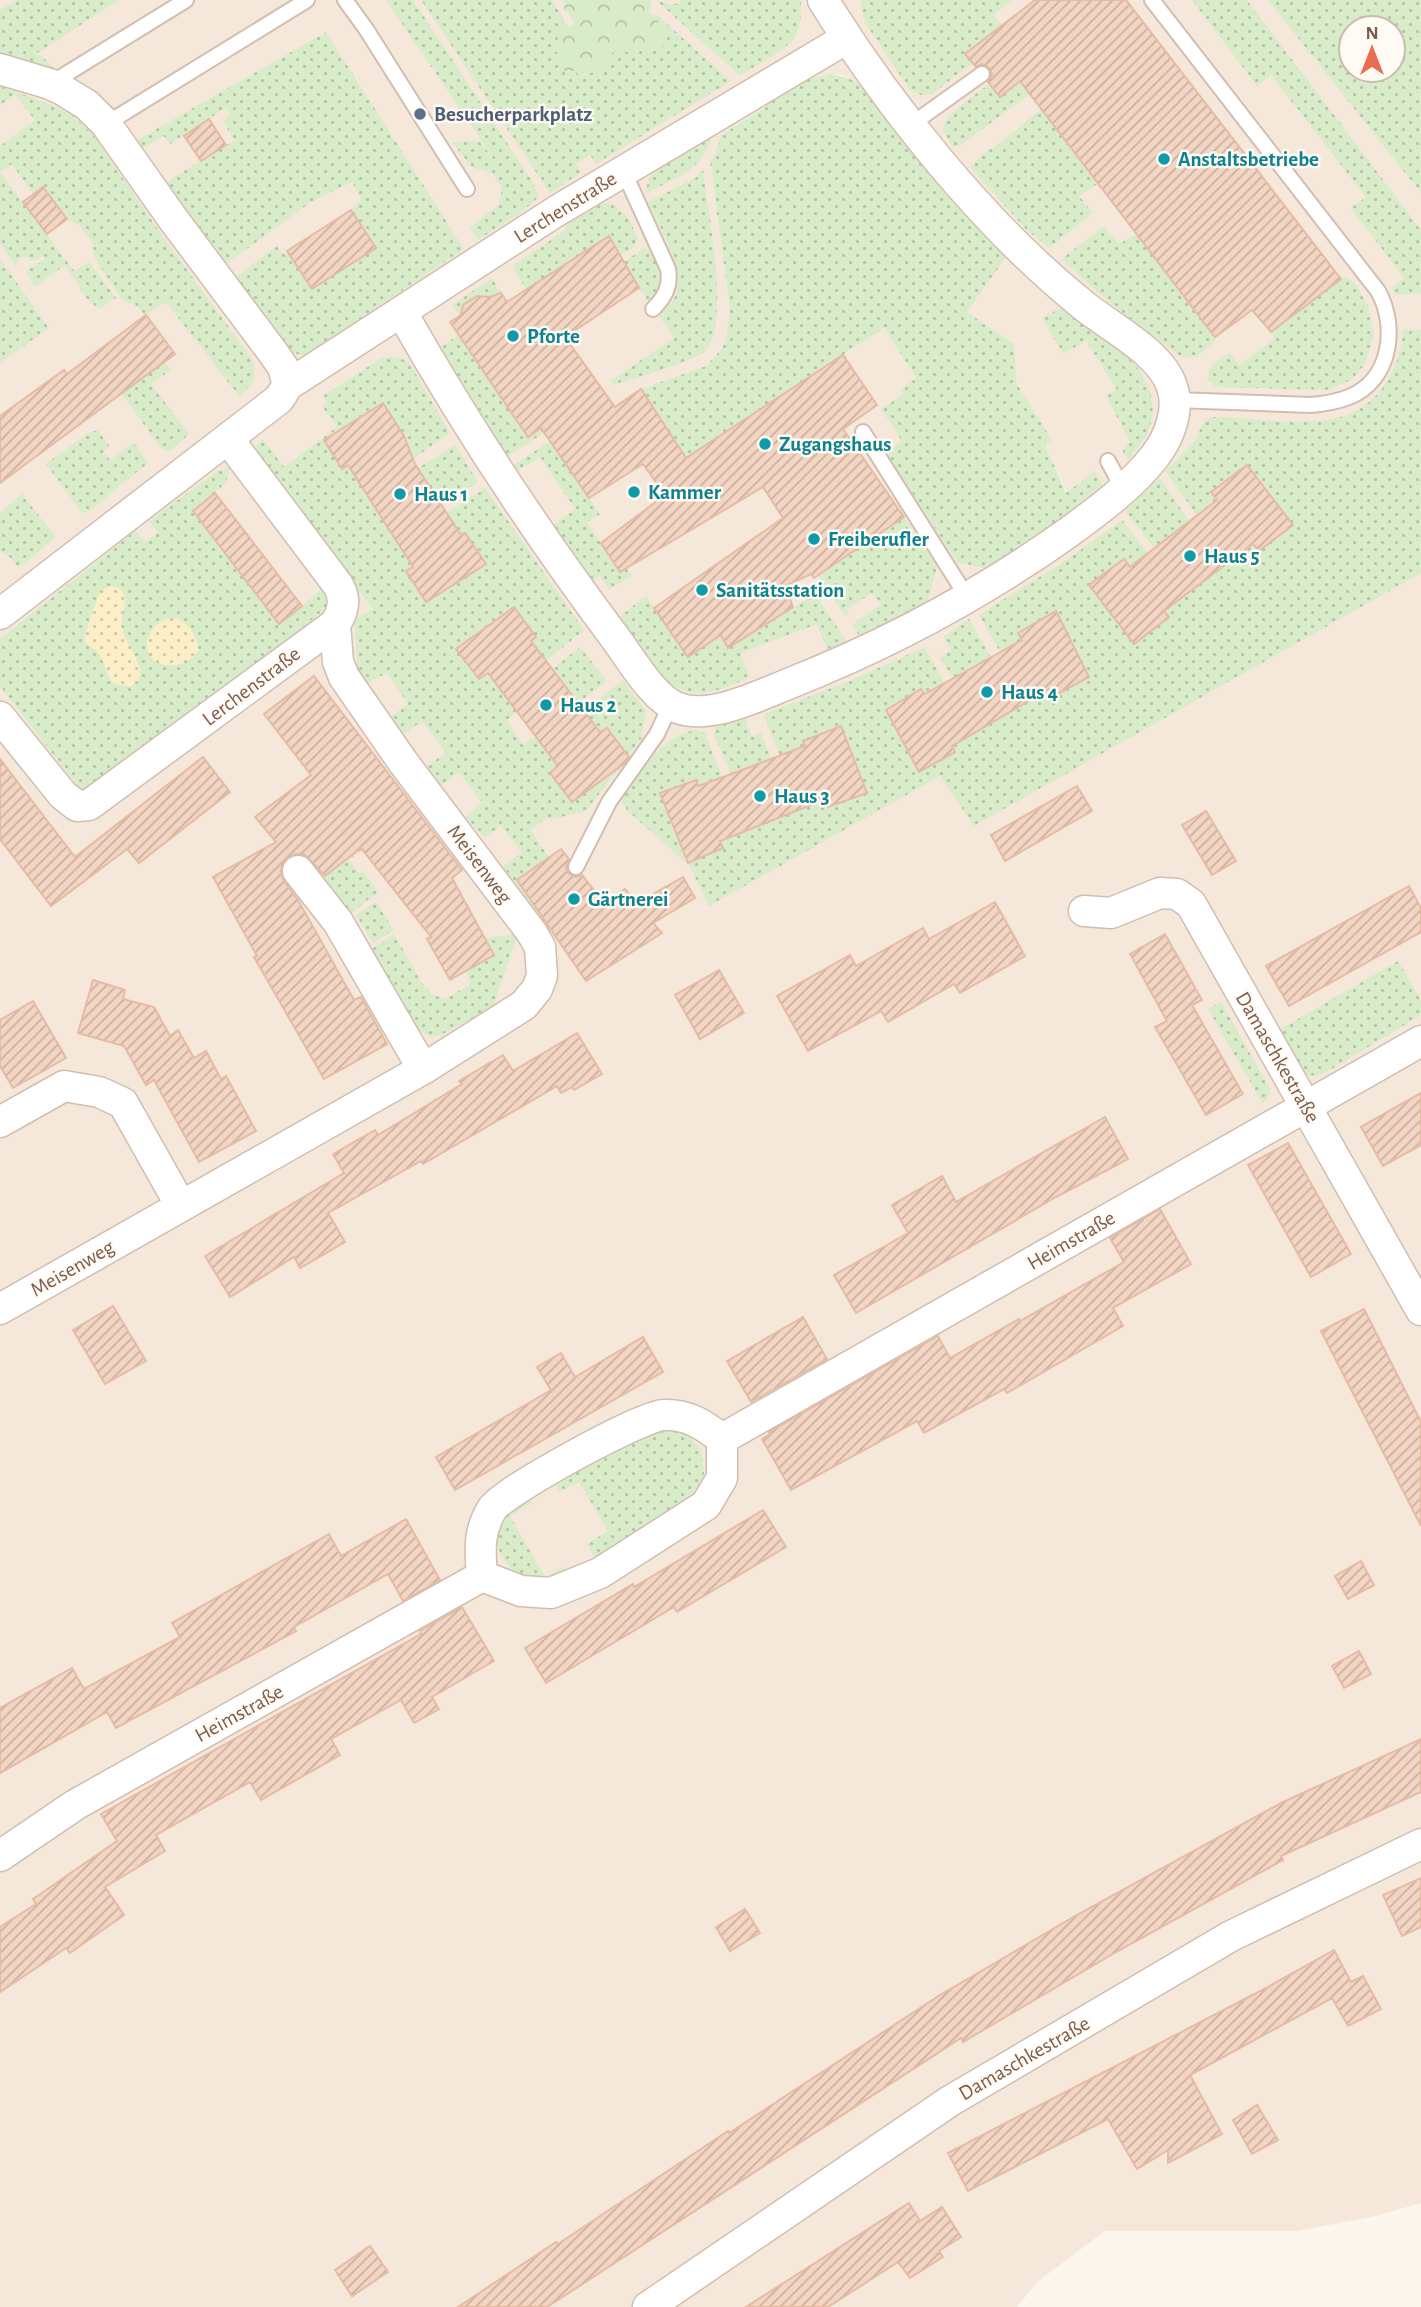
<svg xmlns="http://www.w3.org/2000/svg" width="1421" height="2307" font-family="'Alegreya Sans',sans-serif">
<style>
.residential{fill:#f5e8da;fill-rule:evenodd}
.grass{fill:url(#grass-dots);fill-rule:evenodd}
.forest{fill:url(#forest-crowns)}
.sand{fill:url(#sand-dots)}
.building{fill:url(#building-hatch);stroke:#e6bba3;stroke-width:2}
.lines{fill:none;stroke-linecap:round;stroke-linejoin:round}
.service-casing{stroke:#d1beb0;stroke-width:18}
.minor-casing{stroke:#d1beb0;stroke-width:33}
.service{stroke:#fff;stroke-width:14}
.minor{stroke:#fff;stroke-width:30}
.service-dot{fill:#5c6f8a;stroke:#fffaf3;stroke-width:2.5}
.culture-dot{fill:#0f9aa8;stroke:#fffaf3;stroke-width:2.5}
.labels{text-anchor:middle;stroke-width:5;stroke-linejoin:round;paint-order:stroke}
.service-label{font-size:21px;font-weight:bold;fill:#4e5e75;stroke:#fffaf3;text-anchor:start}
.culture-label{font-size:21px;font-weight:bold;fill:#0d838f;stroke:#fffaf3;text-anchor:start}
.street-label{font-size:21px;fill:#7a5c4d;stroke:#fffaf3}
</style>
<defs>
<pattern id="grass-dots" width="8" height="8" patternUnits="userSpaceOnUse" patternTransform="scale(1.75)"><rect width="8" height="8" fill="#d8ecc9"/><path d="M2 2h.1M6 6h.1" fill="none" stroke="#b4c2a5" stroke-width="1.8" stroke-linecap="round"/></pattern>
<pattern id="forest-crowns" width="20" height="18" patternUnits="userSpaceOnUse" patternTransform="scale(1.75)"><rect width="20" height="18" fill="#d8ecc9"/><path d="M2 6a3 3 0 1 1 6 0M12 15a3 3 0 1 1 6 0" fill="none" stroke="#b4c2a5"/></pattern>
<pattern id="sand-dots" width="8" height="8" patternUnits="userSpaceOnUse" patternTransform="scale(1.75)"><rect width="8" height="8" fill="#fcefc7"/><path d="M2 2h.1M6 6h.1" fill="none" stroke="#d1c5a4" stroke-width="1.8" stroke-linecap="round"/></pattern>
<pattern id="building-hatch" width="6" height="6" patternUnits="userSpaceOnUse" patternTransform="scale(1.75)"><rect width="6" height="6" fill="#f3d5c3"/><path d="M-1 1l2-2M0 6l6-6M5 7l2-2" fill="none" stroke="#cab0a1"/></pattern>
</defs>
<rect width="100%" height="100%" fill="#fdf6ec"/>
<path class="residential" d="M0 0H1268L1421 191V2203L1376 2216 1297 2231H1105L1037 2282 1017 2307H0ZM833 74 843 75 864 88 939 180 1008 256 967 312 1014 344 1017 384 1051 439 1045 444 1067 493 1065 513 1035 537 916 379 884 328 687 458 641 389 706 366 721 350 725 341 730 310 710 162 714 157 721 135 768 105 765 101 800 81ZM1086 341 1112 344 1128 357 1146 381 1153 404 1151 427 1128 460 1122 450 1130 442 1106 396 1117 390Z"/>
<g class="grass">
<polygon points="17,0 119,0 36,54 44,58 54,69 45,75 0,58 0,10"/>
<path d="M386 0H413L532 181 539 195C535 206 491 231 478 240L470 227 499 205 502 188 493 174 472 167 452 142 479 141 496 162Z"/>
<polygon points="421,0 552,0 568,27 565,28 554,49 558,53 565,71 575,70 583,76 610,62 610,44 613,40 621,48 635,48 639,43 658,48 665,38 659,28 658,16 731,81 596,164 590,155 576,164 581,173 550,193"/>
<path d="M656 0 671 5 679 3 680 0H801C802 33 796 42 768 59 759 64 749 71 739 75Z"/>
<polygon points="860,0 1013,0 993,15 1002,25 966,54 973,63 932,94 921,95 910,90 864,21"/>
<polygon points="1192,0 1247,0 1421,230 1421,293 1397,295 1392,288 1404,278 1351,208 1366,197 1271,75 1257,86"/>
<path d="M1268 0H1421V193ZM1351 28H1393V70H1351Z"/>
<polygon points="326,32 464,249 305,356 293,353 285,347 234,278 277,246 282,253 290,255 313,289 375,248 351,210 361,199 352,182 311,202 222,267 167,185 171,179 235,140 223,122 231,114 224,109 170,144 164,136 138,151 132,143"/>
<polygon points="833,74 853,80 864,88 939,180 1008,255 967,312 1014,344 1017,384 1052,440 1045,444 1066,493 1095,471 1102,485 1036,537 988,569 957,562 889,457 889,450 902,441 881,409 904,394 901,389 916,378 884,328 686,458 641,389 706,366 721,350 725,341 730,310 710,161 714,157 721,135 767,106 765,101 800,81"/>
<path d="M1020 81 1030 94 962 144 954 147C950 141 943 134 943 127 945 115 979 92 989 84L1000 97Z"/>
<path d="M0 86 57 107 73 116 93 135 169 245 252 359C258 378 254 384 239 396L166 302 145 315 133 302 129 304 120 297 94 257 93 243 79 225 67 219 43 187 33 194 12 164 0 172 74 271 89 262 116 298 99 309 87 299 65 265 35 287 26 272C31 264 42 266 45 256L31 261 25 256 17 260 16 267 0 244V146L35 120 15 95 0 105Z"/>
<polygon points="1041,109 1099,183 1079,196 1093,213 1049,248 1026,229 970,167 983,154 999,144"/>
<path d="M713 134C702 172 678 177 646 193L648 180 654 169Z"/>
<path d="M703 170C707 208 732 326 705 351 693 362 632 379 613 385L610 381 674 338 659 316C664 311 671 305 674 299 687 271 660 228 648 202L695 178Z"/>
<path d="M605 202C624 208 630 220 638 238L634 247 620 255 526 290 512 266 564 231 567 224Z"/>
<polygon points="1104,226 1119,244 1136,234 1215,337 1216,340 1197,357 1181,357 1109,302 1063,261 1064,257"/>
<path d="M644 248C657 254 666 281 657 294 657 295 650 300 648 301L624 262Z"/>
<polygon points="0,259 49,328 0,363"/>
<path d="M492 278 501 293C483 300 481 293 463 305L460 317 452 305Z"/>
<path d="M1348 278 1356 285 1368 306 1374 335 1365 364 1351 380 1328 390 1215 387 1207 379C1209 365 1218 360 1229 352L1239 365 1275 339 1271 332 1341 279Z"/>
<path d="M1063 307C1100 333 1165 370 1151 424 1148 436 1136 450 1128 460L1122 450 1130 442 1106 396 1117 390 1086 341 1063 354 1042 318Z"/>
<path d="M1403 329 1421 330V573L974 826 940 776 709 906 688 863 722 848 720 841 826 799 828 806 841 726 803 741 805 746 779 756 764 714 847 682 925 647 944 683 925 694 921 689 886 710 919 771 955 753 952 746 1049 689 1055 696 1089 677 1054 613 1019 634 1022 640 1000 652 979 615 1065 561 1122 520 1148 553 1130 567 1124 559 1089 585 1134 644 1169 617 1165 611 1253 544 1259 551 1293 525 1247 465 1212 492 1217 500 1196 514 1165 471 1195 441 1204 421 1212 417C1245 418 1306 426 1337 418 1378 408 1401 370 1403 329Z"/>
<polygon points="458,335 528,437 566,410 570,416 508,456 440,348"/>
<polygon points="395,356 409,362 450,433 413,459 404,436 383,403 324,440 342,468 348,465 413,567 407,571 426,602 485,565 465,533 461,535 446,513 485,488 584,630 546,661 531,641 536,636 514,607 457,649 478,679 488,673 517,712 507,720 523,745 535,736 558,766 550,773 572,802 630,759 607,728 600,732 584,711 623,680 646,711 641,739 629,754 632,760 613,776 586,811 553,819 547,818 530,830 549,857 586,981 503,866 522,852 501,826 484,837 466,817 482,803 459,772 441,786 427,766 446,753 422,721 402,735 390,717 408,704 387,673 364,685 358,675 354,619 373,609 253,453 254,447 263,439 284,467 337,427 322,406 327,403 323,396 380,359"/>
<polygon points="165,362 171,370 151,384 189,434 171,450 166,451 160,447 122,394"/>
<polygon points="576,424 555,448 600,514 587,523 620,571 626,568 632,576 609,590 600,576 591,581 553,525 575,509 540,457 517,471 512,466"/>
<polygon points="98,430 110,447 103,452 110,460 134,442 148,463 88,512 82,513 46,464 88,433"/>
<polygon points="455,445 478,482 441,506 418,468"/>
<path d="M231 464 226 483 193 511 236 567 302 606 324 587 327 602 326 608 280 646 104 778 88 788 80 789 0 686V639L135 531 146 542 158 533 149 521 152 519 219 470 223 471ZM97 599H126C125 609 120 617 122 627 125 645 139 657 140 675L108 676 100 653 85 642ZM177 618 196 637 153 658 148 651Z"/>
<polygon points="1160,478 1189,521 1154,548 1125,511"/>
<polygon points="24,493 24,497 56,537 22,566 17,567 12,559 0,551 0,512"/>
<polygon points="904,517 937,567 927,604 859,635 852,625 881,604 872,593 847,609 849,614 845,616 818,576"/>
<path d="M815 594 847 642 827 649 817 624 741 653 749 677C672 718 660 673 620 616L646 596 688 657 721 635 729 648Z"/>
<polygon points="969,619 991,657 953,679 940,657 951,650 943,637"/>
<polygon points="580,647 607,681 578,703 552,669"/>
<polygon points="746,719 751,736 761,733 771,758 731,774 714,735 715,726"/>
<path d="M697 730 705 733 722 777 698 786 695 780 660 793 686 863 628 811 622 802V797C641 772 663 734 697 730Z"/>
<polygon points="393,825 349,860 359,873 363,870 378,892 349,915 322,878 338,865 325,848 308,861 296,847"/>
<polygon points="376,902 394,930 373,943 356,915"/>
<polygon points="394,934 425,988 428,988 431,994 445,999 471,984 465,971 494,955 485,938 518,934 493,1007 441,1035 430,1037 419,1030 372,949"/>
<polygon points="1398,961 1421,1000 1421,1015 1325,1073 1315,1076 1306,1074 1279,1030"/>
<polygon points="1221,1002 1269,1087 1270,1094 1263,1104 1208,1009"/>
<path d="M651 1426C660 1427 671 1426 679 1430 705 1440 710 1475 697 1496L595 1559 587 1544 608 1531 579 1482 560 1492 554 1482Z"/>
<path d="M527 1496 532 1503 510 1516 545 1577 564 1567 567 1571C561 1575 554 1581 548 1582 516 1588 482 1544 502 1516 507 1508 520 1502 527 1496Z"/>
</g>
<path class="forest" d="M565 0H652L650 14 658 16 659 28H664L667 32 662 47 649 52 647 49H642L639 44 630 52H625L613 40 611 44 615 46 616 52 612 53 610 62 599 68 598 72 578 75 575 70 568 73C559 66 558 64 558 53L554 49 559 41 557 38 562 35 561 29 574 24 570 15 564 10Z"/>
<g class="sand">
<path d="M111 586 121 589C130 603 119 613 122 627 125 646 144 659 139 680L132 686C104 686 113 677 102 658 98 651 91 647 85 642 84 633 97 599 101 590Z"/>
<path d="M170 618C186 618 196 634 199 649 189 666 171 669 154 661 152 657 149 654 148 651 143 635 157 622 170 618Z"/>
</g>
<g class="building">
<polygon points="1035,0 1126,0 1341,279 1271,332 1252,310 1215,337 1020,81 1000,97 988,82 992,74 989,68 982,64 976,67 965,54"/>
<polygon points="209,119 226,145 201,161 184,136"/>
<polygon points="43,187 67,219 47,234 23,202"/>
<polygon points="351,210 376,248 312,289 287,251"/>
<polygon points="609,236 639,288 565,337 615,407 641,389 686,458 843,355 877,405 843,429 904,517 814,578 811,574 785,586 793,607 728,648 721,635 688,657 654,608 783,518 763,487 620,572 601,543 665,495 643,464 589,498 541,428 528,437 450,322 461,315 463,305 477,296 490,297 501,293 507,302"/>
<polygon points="146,315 175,354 0,483 0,416 64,370 67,374"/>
<polygon points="383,403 404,436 415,464 461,535 465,533 486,564 426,602 406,571 413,567 348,465 342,469 324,440"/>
<polygon points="1247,465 1293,525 1259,551 1253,544 1164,611 1169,617 1134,644 1089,585 1124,559 1130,567 1217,500 1211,492"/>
<polygon points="215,493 302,606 279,624 193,511"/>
<polygon points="514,607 536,637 531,641 600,732 607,728 629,757 625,763 572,802 550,773 558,766 488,673 479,679 456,649"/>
<polygon points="1056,611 1089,677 1054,696 1049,689 952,746 955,752 919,772 886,710 921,689 925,694 995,655 1022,640 1018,633"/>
<polygon points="314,676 462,870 452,878 494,955 450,980 427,939 431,937 361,848 325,876 305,855 296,854 288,857 282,865 281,873 284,881 298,900 354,1000 361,997 387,1044 324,1079 254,957 257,956 213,877 276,842 255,817 311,775 264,714"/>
<polygon points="841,726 867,793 828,807 826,799 720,841 723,848 688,863 660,793 696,780 698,786 726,776 805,746 803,741"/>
<polygon points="203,757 230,792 139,863 127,849 51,906 0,839 0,759 75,857"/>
<polygon points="1077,786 1092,811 1005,861 991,835"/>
<polygon points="1206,811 1236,861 1212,875 1182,825"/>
<polygon points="561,849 569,859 566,867 568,873 576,877 582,875 605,904 625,889 637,903 683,877 695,898 653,923 662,933 586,981 517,880"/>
<polygon points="1409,886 1421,908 1421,932 1289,1006 1266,966"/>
<polygon points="995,902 1025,956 960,993 954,984 888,1022 881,1011 808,1051 777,996 850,955 856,966 923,928 929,939"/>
<polygon points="1165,934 1202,1000 1192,1005 1243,1094 1206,1115 1155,1027 1167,1021 1130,954"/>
<polygon points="719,970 744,1013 700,1039 675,995"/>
<polygon points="93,980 125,990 123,999 154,1007 170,1036 178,1030 194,1058 206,1051 221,1079 226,1076 256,1131 199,1162 154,1080 146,1085 124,1046 78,1033"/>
<polygon points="33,1001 66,1058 13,1088 0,1066 0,1020"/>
<polygon points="577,1033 602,1074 574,1090 572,1087 561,1093 557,1086 423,1164 421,1161 328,1213 345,1242 300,1268 294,1257 230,1297 205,1256 344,1173 333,1154 375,1130 378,1135 462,1084 459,1081 503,1055 513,1071"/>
<polygon points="1421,1093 1421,1145 1383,1166 1361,1127"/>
<polygon points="1105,1117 1128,1159 1056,1197 856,1313 834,1275 908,1233 892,1205 942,1176 956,1202"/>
<polygon points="1288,1143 1351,1254 1311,1277 1248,1165"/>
<polygon points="1160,1209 1191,1264 1113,1308 1123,1326 1007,1393 1004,1389 924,1433 917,1421 791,1490 762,1439 770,1434 769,1432 938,1336 950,1358 1019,1319 1020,1321 1124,1262 1110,1238"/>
<polygon points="113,1306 146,1361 105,1384 73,1330"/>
<polygon points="1364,1309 1421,1422 1421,1526 1321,1331"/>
<polygon points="803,1317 827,1359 751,1402 727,1361"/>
<polygon points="643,1337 663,1372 455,1490 436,1457 551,1390 537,1367 561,1353 575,1377"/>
<polygon points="763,1510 786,1547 677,1612 674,1607 546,1683 525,1648 633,1584 634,1587"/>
<polygon points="406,1519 440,1580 403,1601 388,1574 294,1627 296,1631 116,1728 107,1712 0,1773 0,1708 72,1668 84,1689 180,1637 172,1623 329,1534 341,1556"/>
<polygon points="1361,1561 1374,1585 1348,1599 1335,1576"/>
<polygon points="462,1607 494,1661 432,1697 439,1709 414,1723 401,1700 331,1739 340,1755 261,1800 250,1782 156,1835 165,1851 105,1887 124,1915 70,1953 66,1948 0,1992 0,1927 36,1904 33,1899 117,1841 101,1814 421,1634 420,1631"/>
<polygon points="1359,1651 1371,1674 1344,1688 1332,1666"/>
<polygon points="1421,1739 1421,1792 1281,1856 1283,1860 1116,1952 963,2042 961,2038 547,2307 458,2307 556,2242 558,2244 728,2131 729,2133 940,1995 1007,1956 1075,1916 1281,1803"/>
<polygon points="1421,1878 1421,1927 1402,1936 1383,1895"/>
<polygon points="745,1909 760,1933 730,1951 716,1927"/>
<polygon points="1334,1950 1351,1982 1363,1976 1381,2009 1348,2026 1332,1998 1190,2075 1222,2134 1168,2163 1168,2150 1137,2169 1108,2119 968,2191 948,2153 1266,1988"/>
<polygon points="1257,2105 1278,2140 1252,2154 1233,2120"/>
<polygon points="909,2203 920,2221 942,2207 961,2237 939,2251 943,2257 910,2278 898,2262 828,2307 746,2307"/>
<polygon points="370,2246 388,2272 352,2296 335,2270"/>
</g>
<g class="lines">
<defs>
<g id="service">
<polyline points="345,0 366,29 467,189"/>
<path d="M1152 0 1378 291C1398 327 1391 380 1349 397 1336 402 1324 404 1311 405L1175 400"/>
<polyline points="50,84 186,0"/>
<polyline points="106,124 307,0"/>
<polyline points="912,124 982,74"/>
<path d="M623 170 668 269C671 286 665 297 653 309"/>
<polyline points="863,432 967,597"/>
<polyline points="1108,461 1123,489"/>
<polyline points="576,867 609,802 657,734 671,704"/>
</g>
<g id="minor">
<polyline points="0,69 50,84 61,89 87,105 106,124 173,219 274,354 283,367 288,385"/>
<path d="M402 313C465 424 536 532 613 635 630 657 652 698 678 708 710 720 758 696 788 684 887 645 982 594 1069 532 1099 510 1132 486 1155 456 1169 438 1180 410 1172 387 1162 353 1110 327 1083 305 984 225 890 108 823 0"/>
<polyline points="0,614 279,399 288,385 555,212 847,38"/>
<path d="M0 717 63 795 77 806 89 805 335 624C344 611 346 598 338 585L228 439"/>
<polyline points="298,871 338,922 423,1069"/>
<polyline points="1084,911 1111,913 1160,893 1177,894 1191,904 1421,1310"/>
<polyline points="0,1122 64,1086 99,1092 123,1103 181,1206"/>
<polyline points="0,1309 423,1069 524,1005 537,989 542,976 540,947 532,933 403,762 344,677 338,662 335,624"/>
<polyline points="722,1439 1421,1041"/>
<path d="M482 1576C480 1551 478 1532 492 1509 504 1491 641 1416 664 1415 688 1414 704 1425 722 1439"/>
<polyline points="482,1576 521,1591 551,1593 600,1573 706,1505 722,1478 722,1439"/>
<polyline points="0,1856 75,1805 482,1576"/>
<polyline points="648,2307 950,2101 1231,1936 1421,1844"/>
</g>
</defs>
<use href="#service" class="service-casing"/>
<use href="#minor" class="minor-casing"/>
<use href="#service" class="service"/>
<use href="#minor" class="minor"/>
</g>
<circle class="service-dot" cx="420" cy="114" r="7"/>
<g class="culture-dot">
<circle cx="1164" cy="159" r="7"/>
<circle cx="513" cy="336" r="7"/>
<circle cx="765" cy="444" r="7"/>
<circle cx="634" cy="492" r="7"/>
<circle cx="400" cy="494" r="7"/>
<circle cx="814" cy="539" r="7"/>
<circle cx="1190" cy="556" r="7"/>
<circle cx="702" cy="590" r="7"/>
<circle cx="987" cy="692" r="7"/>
<circle cx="546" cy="705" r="7"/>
<circle cx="760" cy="796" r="7"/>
<circle cx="574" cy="899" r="7"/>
</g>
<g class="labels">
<g class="service-label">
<text x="434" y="121">Besucherparkplatz</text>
</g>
<g class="culture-label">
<text x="1178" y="166">Anstaltsbetriebe</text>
<text x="527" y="343">Pforte</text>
<text x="779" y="451">Zugangshaus</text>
<text x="648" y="499">Kammer</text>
<text x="414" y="501">Haus 1</text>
<text x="828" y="546">Freiberufler</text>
<text x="1204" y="563">Haus 5</text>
<text x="716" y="597">Sanitätsstation</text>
<text x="1001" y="699">Haus 4</text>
<text x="560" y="712">Haus 2</text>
<text x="774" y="803">Haus 3</text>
<text x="588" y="906">Gärtnerei</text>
</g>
<g class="street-label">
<text transform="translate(565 207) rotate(-32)" y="7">Lerchenstraße</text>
<text transform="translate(251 686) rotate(-37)" y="7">Lerchenstraße</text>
<text transform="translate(480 864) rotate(53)" y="7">Meisenweg</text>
<text transform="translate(1278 1057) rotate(60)" y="7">Damaschkestraße</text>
<text transform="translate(1071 1240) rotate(-30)" y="7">Heimstraße</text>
<text transform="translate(72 1268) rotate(-30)" y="7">Meisenweg</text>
<text transform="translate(239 1713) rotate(-29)" y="7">Heimstraße</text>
<text transform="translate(1024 2058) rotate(-30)" y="7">Damaschkestraße</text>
</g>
</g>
<g transform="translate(1372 49)"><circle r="33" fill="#fffaf3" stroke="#cabbb1" stroke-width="2"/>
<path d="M0-5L12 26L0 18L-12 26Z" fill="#e76f51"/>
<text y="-10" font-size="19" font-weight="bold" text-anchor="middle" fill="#7a5c4d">N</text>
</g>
</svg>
